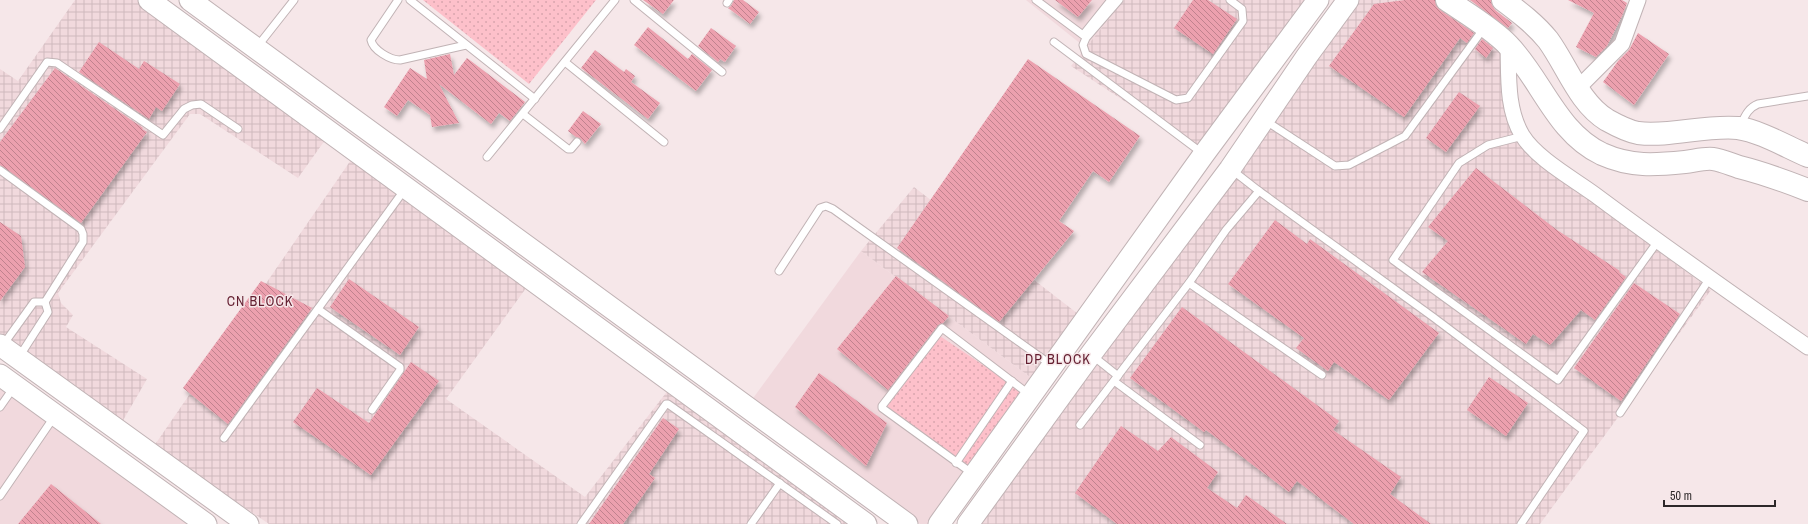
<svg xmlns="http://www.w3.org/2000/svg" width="1808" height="524" font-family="'Archivo Narrow',sans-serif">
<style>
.built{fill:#f1d9dd}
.industrial{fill:url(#industrial-grid)}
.grass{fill:url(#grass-dots)}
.building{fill:url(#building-back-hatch);filter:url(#shadow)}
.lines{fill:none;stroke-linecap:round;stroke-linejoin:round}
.lane-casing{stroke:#c1b3b5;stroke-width:9}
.street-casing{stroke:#c1b3b5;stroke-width:17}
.secondary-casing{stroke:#c1b3b5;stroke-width:23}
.primary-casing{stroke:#c1b3b5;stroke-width:24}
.lane{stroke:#fff;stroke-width:7}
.street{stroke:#fff;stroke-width:15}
.secondary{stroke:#fff;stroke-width:21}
.primary{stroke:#fff;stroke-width:22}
.labels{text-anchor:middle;stroke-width:3;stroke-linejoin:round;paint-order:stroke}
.neighbourhood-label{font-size:14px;letter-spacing:1px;fill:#641f31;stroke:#f6e7e9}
</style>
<defs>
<pattern id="industrial-grid" width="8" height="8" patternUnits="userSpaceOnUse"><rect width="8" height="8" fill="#f1d9dd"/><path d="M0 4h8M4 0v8" fill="none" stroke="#cfbabe"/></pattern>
<pattern id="grass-dots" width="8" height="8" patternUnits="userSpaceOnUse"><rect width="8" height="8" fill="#fdc0ca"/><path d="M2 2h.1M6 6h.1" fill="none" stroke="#d9a5ae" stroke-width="1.8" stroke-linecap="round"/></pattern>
<pattern id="building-back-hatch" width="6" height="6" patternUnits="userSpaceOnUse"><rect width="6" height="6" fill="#eca0ae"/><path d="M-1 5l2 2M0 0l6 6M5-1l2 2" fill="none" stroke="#c0828e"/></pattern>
<filter id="shadow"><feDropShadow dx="2.5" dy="4.5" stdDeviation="2" flood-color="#0004"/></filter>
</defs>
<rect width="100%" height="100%" fill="#f6e7e9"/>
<g class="built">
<polygon points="1026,0 1124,0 1086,48"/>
<polygon points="861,251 1038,383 932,524 920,524 751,401"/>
<polygon points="0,382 197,524 0,524"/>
</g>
<g class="industrial">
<polygon points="75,0 139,0 328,136 298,178 200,114 190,114 58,293 61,303 73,315 66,327 147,379 121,424 0,335 0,69 18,81"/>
<polygon points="1124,0 1305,0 1196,148 1071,66"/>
<polygon points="1354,0 1437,0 1515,61 1511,122 1526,153 1711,290 1540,524 977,524"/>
<polygon points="353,157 529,284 446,399 585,497 669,389 853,524 269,524 154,446"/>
<polygon points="914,187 1082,317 1038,383 861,251"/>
</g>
<g class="grass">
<polygon points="423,0 596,0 529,84"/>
<polygon points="940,336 1023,392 968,466 886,408"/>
</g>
<g class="building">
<polygon points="643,0 674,0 663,14"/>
<polygon points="734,0 743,0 759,12 750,24 728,8 731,6"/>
<polygon points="1055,0 1092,0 1078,17"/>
<polygon points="1193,0 1208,0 1237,19 1213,54 1174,28"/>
<polygon points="1405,0 1435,0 1436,6 1440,10 1474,33 1467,43 1460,38 1404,117 1329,66 1374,4"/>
<polygon points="1470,0 1491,0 1492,5 1495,10 1512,23 1508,28"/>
<polygon points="1568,0 1622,0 1627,3 1622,16 1607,46 1596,57 1576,47 1594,13"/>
<polygon points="648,27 688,59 692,54 712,70 696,91 634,45"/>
<polygon points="711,28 736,46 725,62 720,59 718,62 698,46"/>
<polygon points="1638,33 1669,54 1634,105 1603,82 1618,61 1629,50"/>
<polygon points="1482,39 1493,48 1486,58 1475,49"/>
<polygon points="99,42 139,69 144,61 180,84 162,111 156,107 149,119 79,72"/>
<polygon points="595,50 624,72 626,69 635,76 631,82 660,103 648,119 581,68"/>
<polygon points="450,54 454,75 467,58 525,102 510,121 499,113 491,124 439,84 459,123 432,127 430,115 408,100 397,116 384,107 410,68 427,79 424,60"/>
<polygon points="1028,59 1140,136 1109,182 1093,171 1059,221 1074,231 999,322 897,248"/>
<polygon points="55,68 143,128 142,129 147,132 81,223 0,165 0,142"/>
<polygon points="1459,92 1480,106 1446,152 1426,138"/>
<polygon points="583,111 601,124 585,144 580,138 576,137 568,131"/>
<polygon points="1476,168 1557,230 1620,271 1619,272 1626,277 1595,320 1581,310 1550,345 1533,334 1526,344 1422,272 1448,241 1428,227"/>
<polygon points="1275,220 1307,244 1310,239 1439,333 1389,400 1334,362 1328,371 1296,348 1304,338 1228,284"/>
<polygon points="0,222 21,236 25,267 0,301"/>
<polygon points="896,276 949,316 943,323 938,325 888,390 837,349"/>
<polygon points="349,279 419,327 400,355 330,307"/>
<polygon points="261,281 312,308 228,424 183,388"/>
<polygon points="1634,283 1680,314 1621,401 1574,368"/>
<polygon points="1182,307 1339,421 1333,430 1401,477 1390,494 1431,524 1354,524 1297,481 1289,492 1206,430 1204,432 1130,378"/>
<polygon points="411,362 439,381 371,475 293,422 317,388 369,423"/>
<polygon points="819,373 887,423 866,466 795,407"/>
<polygon points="1489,377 1528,403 1506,436 1467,410"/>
<polygon points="663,418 679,429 649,474 655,478 623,524 589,524"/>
<polygon points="1121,426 1158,451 1171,437 1218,472 1207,488 1237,508 1246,495 1287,524 1117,524 1075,493"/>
<polygon points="51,484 101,524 18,524"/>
</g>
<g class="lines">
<defs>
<g id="lane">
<path d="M398 0 371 40C373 50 390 60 400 60L466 45"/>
<polyline points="410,0 535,99"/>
<polyline points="634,0 722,72"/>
<polyline points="1036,0 1083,35 1111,0"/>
<polyline points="1119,0 1086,38 1083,45 1086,54 1176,100 1188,98 1243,21 1242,9 1230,0"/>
<polyline points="727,3 729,0"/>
<polyline points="1054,42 1202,153"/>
<polyline points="257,47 294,0"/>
<polyline points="565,62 664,142"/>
<polyline points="523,114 568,149 571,149 577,142"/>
<polyline points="1266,121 1335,166 1349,165 1405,136 1484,28"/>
<path d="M1740 126C1745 116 1748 108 1758 104L1808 96"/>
<polyline points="0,129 47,62 57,63 163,135 184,109 192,105 201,104 238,129"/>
<polyline points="1523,136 1488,145 1459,163 1393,260 1558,380 1658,241"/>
<polyline points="487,157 615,0"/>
<polyline points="0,170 81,229 83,234 83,242 45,302"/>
<polyline points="1232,170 1259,191"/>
<polyline points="779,271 820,208 826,206 833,209 1050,364"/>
<polyline points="1189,283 1322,375"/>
<polyline points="318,309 400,367 400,370 372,410"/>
<polyline points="3,345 34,302 45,302"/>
<polyline points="1093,356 1118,376"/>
<polyline points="19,357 48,312 45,302"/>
<polyline points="1114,381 1200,445"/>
<polyline points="0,407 14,387"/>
<polyline points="1620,413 1710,278"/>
<polyline points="1080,425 1189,283 1226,230 1259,191 1433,317 1584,431 1521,524"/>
<polyline points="224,438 405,189"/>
<polyline points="956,463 1012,381"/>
<polyline points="973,474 882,408 882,406 942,328 1030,395"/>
<polyline points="0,496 54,417"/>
<polyline points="581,524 666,404 668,404 837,524"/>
<polyline points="751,524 780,483"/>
</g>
<g id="street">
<path d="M1508 44C1509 74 1506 108 1522 135 1536 158 1572 178 1594 194 1664 246 1736 297 1808 347"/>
<polyline points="1578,88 1622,44 1638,0"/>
</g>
<g id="secondary">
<polyline points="149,0 866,524"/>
<polyline points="190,0 907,524"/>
<polyline points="0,345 248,524"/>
<polyline points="0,375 206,524"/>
<polyline points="939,524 1204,154 1318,0"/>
<polyline points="968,524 1091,354 1230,169 1307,56 1348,0"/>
</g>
<g id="primary">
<path d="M1447 0C1466 13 1493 29 1508 45 1542 80 1556 132 1602 154 1631 167 1655 165 1685 162 1694 161 1704 158 1713 159 1721 160 1730 164 1739 167 1763 173 1785 181 1808 190"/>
<path d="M1503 0C1519 12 1535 24 1548 40 1567 66 1579 103 1607 120 1616 125 1627 131 1638 133 1671 137 1704 125 1738 128 1760 131 1787 147 1808 156"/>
</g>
</defs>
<use href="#lane" class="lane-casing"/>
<use href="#street" class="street-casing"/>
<use href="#secondary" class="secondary-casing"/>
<use href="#primary" class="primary-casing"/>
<use href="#lane" class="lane"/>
<use href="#street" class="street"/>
<use href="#secondary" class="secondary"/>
<use href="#primary" class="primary"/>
</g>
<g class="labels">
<g class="neighbourhood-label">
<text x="260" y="306">CN BLOCK</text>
<text x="1058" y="364">DP BLOCK</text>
</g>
</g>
<path d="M1664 500v6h111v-6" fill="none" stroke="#2d2829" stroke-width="2"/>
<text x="1670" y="500" font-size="12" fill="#2d2829" stroke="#f6e7e9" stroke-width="3" paint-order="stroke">50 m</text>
</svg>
